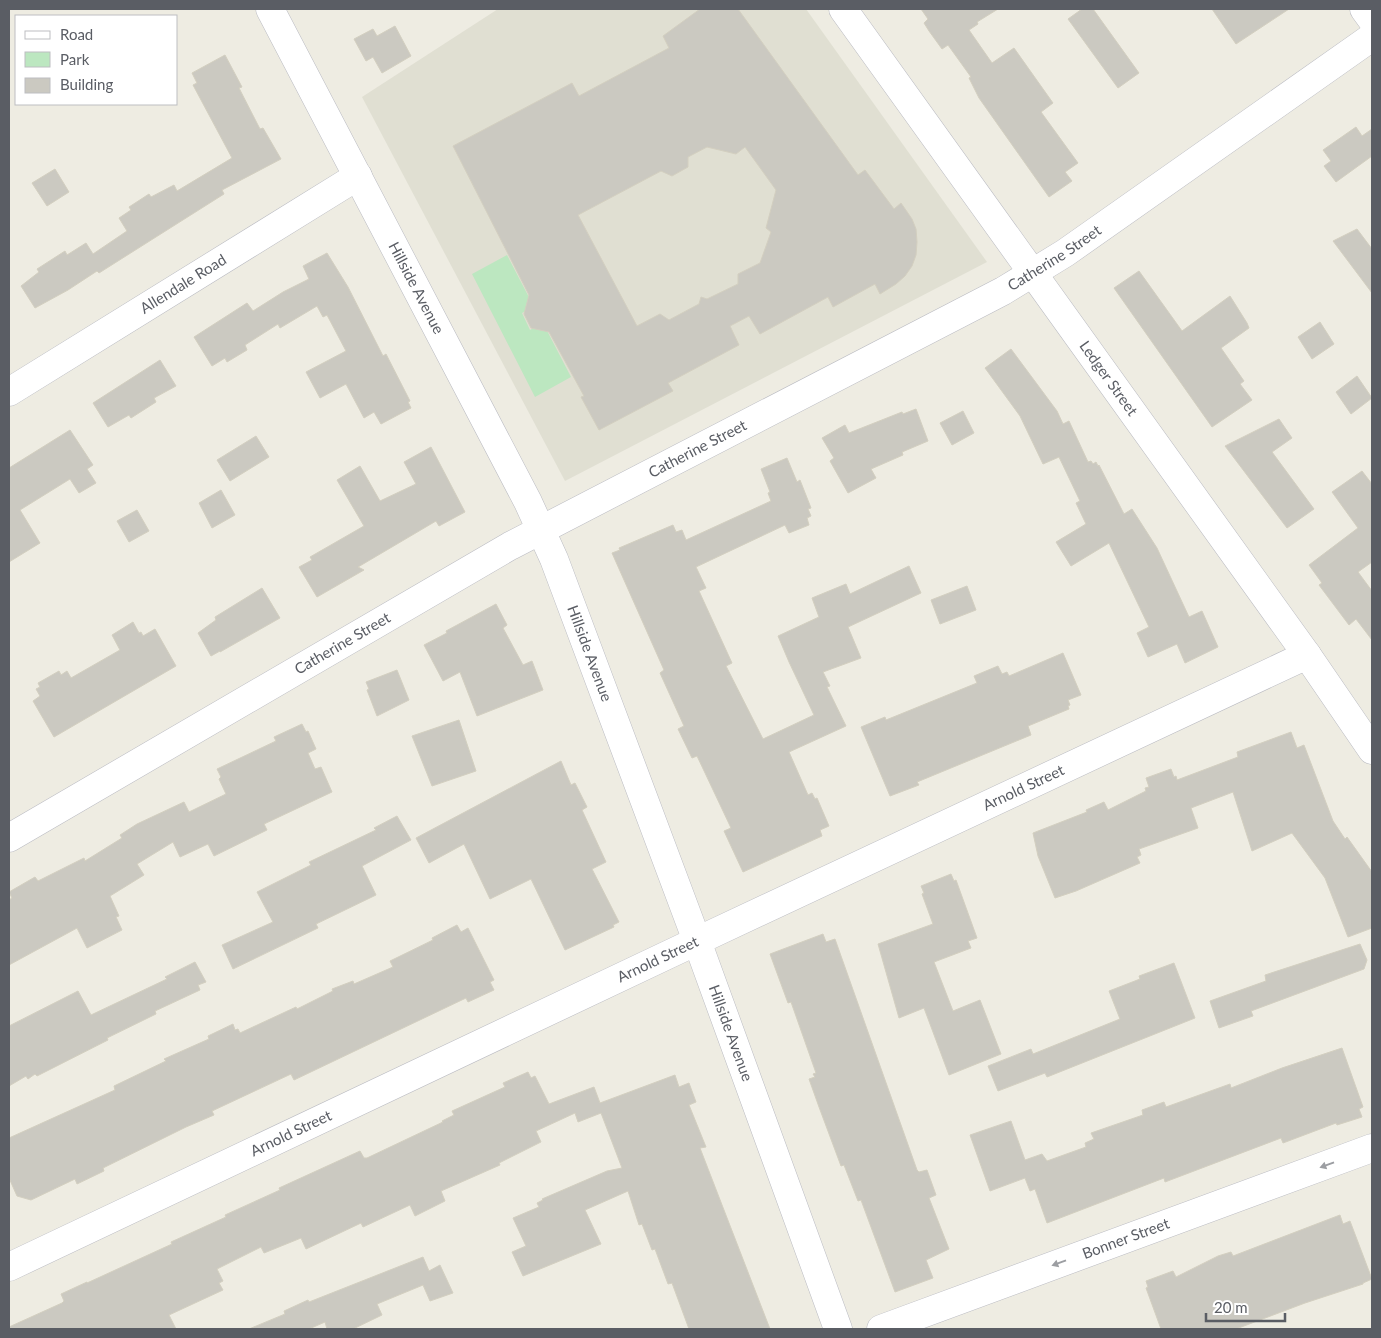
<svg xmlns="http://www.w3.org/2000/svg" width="1381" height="1338" font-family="Lato,sans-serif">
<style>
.education{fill:#e0dfd2}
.green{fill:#bce7c0}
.building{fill:#cbc9c1;stroke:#d3cfc0;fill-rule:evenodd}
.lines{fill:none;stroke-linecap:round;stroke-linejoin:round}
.minor-casing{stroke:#babbc2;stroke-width:29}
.tertiary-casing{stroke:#babbc2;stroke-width:29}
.minor{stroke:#fff;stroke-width:28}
.tertiary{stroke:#fff;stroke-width:28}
.oneway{fill:#9c9ea2}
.labels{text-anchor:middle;stroke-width:4;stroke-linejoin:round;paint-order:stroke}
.street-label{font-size:15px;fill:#5a5d64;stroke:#fff}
</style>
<rect width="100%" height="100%" fill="#eeece2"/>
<polygon class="education" points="498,9 806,9 987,262 565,481 362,97"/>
<polygon class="green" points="507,255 534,307 522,313 530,330 543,323 571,377 535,397 472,274"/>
<g class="building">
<path d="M700 9H738L858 175 865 170 894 209 901 203 912 219 916 229 917 242 916 255 912 266 905 276 896 284 880 294 875 284 833 307 828 297 760 334 749 316 730 326 739 345 668 383 673 391 599 430 581 397 584 396 549 332 531 328 524 314 529 295 453 146 572 83 579 96 669 48 663 36ZM707 147 736 154 745 147 776 190 766 228 771 232 760 263 738 274V284L707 299 701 297 699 304 669 320 660 314 637 326 578 215 661 171 672 176 688 167V157Z"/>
<polygon points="921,9 998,9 977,22 978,24 969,30 992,63 1014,48 1053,103 1041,112 1078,163 1065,172 1072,181 1049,197 979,98 969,78 971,77 948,45 942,49 929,31 924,23 928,19"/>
<polygon points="1082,9 1093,9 1139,73 1118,88 1068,19"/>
<polygon points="1212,9 1289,9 1236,44"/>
<polygon points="395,26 411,56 382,73 373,57 366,61 354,39 373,29 377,36"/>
<polygon points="225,55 242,87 239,88 260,129 263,128 281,159 222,190 224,194 99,273 97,271 68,290 35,308 21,286 39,272 37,269 65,251 67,255 86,243 93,254 127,231 119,218 131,210 129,207 149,194 151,197 174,185 177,191 232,158 193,85 197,83 192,73"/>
<polygon points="1356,127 1362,136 1372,129 1372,156 1336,182 1324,166 1331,161 1323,150"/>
<polygon points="55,169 69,192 47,206 32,183"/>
<polygon points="1357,229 1372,249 1372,293 1333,241"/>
<polygon points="327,253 348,287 383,356 386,354 410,401 408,402 411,408 381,424 374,412 364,418 346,384 320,398 306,372 346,351 327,315 323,317 317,306 280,328 278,324 245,345 247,350 227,362 225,358 212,366 194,337 247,303 253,311 283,292 309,279 303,266"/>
<polygon points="1139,271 1182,331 1230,296 1247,323 1249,328 1221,348 1244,381 1240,384 1252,400 1212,427 1114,288"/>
<polygon points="1320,322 1334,344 1312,359 1298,337"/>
<polygon points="1011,349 1057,411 1063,424 1069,421 1088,462 1091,461 1093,464 1096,462 1098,466 1099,465 1124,514 1132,509 1157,548 1189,617 1202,611 1218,647 1185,663 1177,644 1148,657 1137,633 1149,627 1109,543 1071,566 1056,542 1086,524 1076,503 1080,501 1059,457 1043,464 1020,416 985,368"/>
<polygon points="160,360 176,386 154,398 156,402 131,418 129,415 108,427 93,403"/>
<polygon points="1357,376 1372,398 1351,414 1336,392"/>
<polygon points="916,409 928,441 902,452 903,455 871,469 876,478 848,493 830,461 834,458 822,438 845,425 849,433 902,412 903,414"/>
<polygon points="963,411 974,433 952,445 940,423"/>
<polygon points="1279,419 1292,438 1272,452 1314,509 1287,528 1225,446"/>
<polygon points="70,430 93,465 87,469 96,483 79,493 70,479 20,510 40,543 9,562 9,468"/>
<polygon points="256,436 269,457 230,481 217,460"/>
<polygon points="431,447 465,512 439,526 436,521 358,567 364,570 317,597 299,567 312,560 310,557 364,526 337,480 360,466 380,501 416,484 404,462"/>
<polygon points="787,458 797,482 800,480 811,508 808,509 811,516 807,518 809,525 789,533 785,525 696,567 706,588 699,591 732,663 726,666 763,739 814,715 789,662 778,636 819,617 812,598 846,584 850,594 909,566 921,593 848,627 861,658 823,672 830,686 827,687 846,726 789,752 808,795 812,793 815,799 817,798 829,826 820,830 822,836 743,872 724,831 731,828 697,756 692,758 678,729 684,726 660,673 664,670 612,553 620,550 619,548 673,525 676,532 682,530 686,540 771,501 768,493 770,492 761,469"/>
<polygon points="1362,471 1372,484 1372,562 1358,572 1372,591 1372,640 1356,619 1349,625 1319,585 1322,583 1309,565 1358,528 1332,492"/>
<polygon points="221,490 235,515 212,528 199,503"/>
<polygon points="137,510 149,531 129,542 117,521"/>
<polygon points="967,586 976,610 940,624 931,600"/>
<polygon points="262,588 280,618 220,652 220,651 211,656 198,633 216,620 215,617"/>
<polygon points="496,604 507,625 503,628 523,665 532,661 543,690 477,716 460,672 443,681 424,645 447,633 446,631"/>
<polygon points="133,622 139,633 141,632 143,636 155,629 176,666 54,737 33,701 40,696 36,689 40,687 38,683 59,671 61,675 67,671 71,678 120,650 112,635"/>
<polygon points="1063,653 1081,695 1068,700 1070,705 1068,706 1069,709 1028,726 1031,735 917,782 919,785 890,796 861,727 885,717 886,720 977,683 974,676 998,666 1002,674 1007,672 1009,676"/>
<polygon points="397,670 409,700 377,716 367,690 369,689 366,682"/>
<polygon points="459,720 476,771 432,786 412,736"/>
<polygon points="302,724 306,732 308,731 316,749 308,753 315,769 321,767 332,792 264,824 267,830 214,856 208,844 180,857 173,842 137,864 144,875 110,896 119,916 116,917 122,930 87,948 77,928 9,965 9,900 12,898 9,892 35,877 38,881 84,858 85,861 122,838 120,835 137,824 184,802 189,812 226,794 219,779 221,777 217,769 276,741 274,737"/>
<polygon points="1291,732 1297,748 1304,745 1333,821 1345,839 1347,837 1372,872 1372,928 1348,937 1325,878 1292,833 1252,851 1233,792 1191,808 1198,828 1139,849 1141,855 1137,857 1140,863 1076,891 1055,898 1038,856 1033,833 1087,812 1086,810 1104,802 1108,810 1146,791 1145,788 1149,787 1146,778 1171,769 1174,777 1176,776 1177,780 1238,757 1237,752"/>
<polygon points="561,761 571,785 575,783 587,807 582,810 606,862 592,869 619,922 613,925 614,927 565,950 531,879 490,899 464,844 429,863 416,838"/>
<polygon points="397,816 411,840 362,866 376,895 316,924 318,928 233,969 222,945 273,922 257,892 311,865 309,862 376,830 374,828"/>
<polygon points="951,874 954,881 956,880 977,938 968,941 971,948 934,962 953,1011 980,1000 1001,1054 949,1075 924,1008 899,1018 878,944 933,924 922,894 924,893 921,886"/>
<polygon points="457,925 461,932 468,928 494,980 490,982 494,990 468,1002 466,998 294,1080 291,1074 212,1111 214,1115 186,1127 103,1168 104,1171 77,1184 75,1179 31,1200 17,1196 9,1178 9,1138 115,1090 114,1086 166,1061 164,1059 209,1039 208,1036 233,1024 235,1030 238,1029 240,1033 296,1007 297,1009 333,991 332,989 353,981 354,984 393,967 390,961 433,940 432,938"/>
<polygon points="823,934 826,942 835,939 917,1170 919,1172 927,1170 936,1195 929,1198 949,1249 926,1260 933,1278 895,1292 861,1200 858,1201 844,1165 841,1166 819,1107 809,1079 815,1077 813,1074 816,1073 791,1002 788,1003 770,954"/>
<polygon points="1360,944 1367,960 1364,969 1251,1011 1253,1016 1219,1028 1210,1001 1266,981 1265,975"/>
<polygon points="195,962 206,982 198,985 200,990 155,1011 156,1014 107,1038 108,1040 37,1076 35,1074 28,1079 26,1076 9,1086 9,1026 78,991 91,1015 167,979 165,977"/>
<polygon points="1174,963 1195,1018 1047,1077 1045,1073 998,1091 988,1066 1031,1049 1033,1054 1120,1019 1109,991 1140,979 1139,976"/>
<polygon points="1342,1048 1363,1107 1359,1109 1362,1117 1337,1125 1336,1123 1283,1143 1281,1138 1165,1182 1164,1178 1047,1223 1035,1189 1030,1191 1025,1178 990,1191 970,1135 1011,1121 1025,1160 1042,1154 1047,1161 1086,1147 1085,1143 1094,1139 1091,1133 1143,1115 1142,1110 1164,1102 1166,1107 1230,1084 1231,1088 1282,1068"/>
<polygon points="528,1072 531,1078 535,1076 549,1104 594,1087 600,1103 675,1075 679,1087 689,1083 696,1102 689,1105 706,1147 700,1148 770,1329 689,1329 672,1283 668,1284 655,1249 652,1250 642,1224 639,1225 628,1191 585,1210 601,1244 523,1276 512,1252 526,1246 513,1218 539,1207 537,1203 543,1200 542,1199 607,1171 622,1168 601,1113 578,1122 575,1113 536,1131 541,1142 499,1163 500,1165 441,1191 445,1201 415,1216 410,1205 363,1227 361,1223 306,1249 301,1238 264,1253 261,1247 217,1269 223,1281 219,1283 223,1290 169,1315 176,1329 9,1329 9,1327 62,1303 64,1301 61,1294 87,1282 87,1283 172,1244 171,1242 226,1217 225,1215 280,1190 279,1188 360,1151 364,1158 367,1158 443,1122 442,1121 454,1115 452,1111 505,1087 503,1083"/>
<polygon points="1340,1215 1343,1224 1350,1221 1372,1279 1363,1283 1363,1284 1305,1303 1236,1329 1161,1329 1146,1288 1148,1287 1146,1281 1173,1271 1176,1277 1218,1256 1231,1252 1233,1256"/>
<polygon points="423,1257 429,1271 440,1265 453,1293 430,1301 423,1285 377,1304 382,1315 353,1329 327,1329 325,1322 309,1329 249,1329 285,1314 284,1311 308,1300 309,1302"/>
</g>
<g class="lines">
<defs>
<g id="minor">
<path id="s1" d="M843 9 1307 655 1372 750"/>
<polyline points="1364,9 1372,20"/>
<path id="s2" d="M9 392 358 176"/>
<path id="s3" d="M9 838 510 546 1003 291 1065 253 1372 37"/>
<path id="s4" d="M9 1267 697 941 1307 655"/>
<path id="s5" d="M881 1329 1372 1148"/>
</g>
<g id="tertiary">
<path id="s6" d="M270 9 528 502 554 559 697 941 838 1329"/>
</g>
</defs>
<use href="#minor" class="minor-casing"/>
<use href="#tertiary" class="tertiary-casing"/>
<use href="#minor" class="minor"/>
<use href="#tertiary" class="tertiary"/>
</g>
<defs><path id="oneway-solid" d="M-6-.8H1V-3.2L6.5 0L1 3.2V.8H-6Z" transform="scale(1.25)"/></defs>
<g class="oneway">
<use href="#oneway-solid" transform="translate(1327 1165) rotate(160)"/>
<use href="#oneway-solid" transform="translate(1059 1263) rotate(160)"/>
</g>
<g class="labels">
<g class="street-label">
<text dy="5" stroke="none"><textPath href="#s3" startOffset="1196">Catherine Street</textPath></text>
<text dy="5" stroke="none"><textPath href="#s2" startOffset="205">Allendale Road</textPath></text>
<text dy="5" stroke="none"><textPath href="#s6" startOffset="315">Hillside Avenue</textPath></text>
<text dy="5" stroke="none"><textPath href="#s1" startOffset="455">Ledger Street</textPath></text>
<text dy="5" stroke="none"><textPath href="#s3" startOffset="791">Catherine Street</textPath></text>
<text dy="5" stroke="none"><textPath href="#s3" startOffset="386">Catherine Street</textPath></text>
<text dy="5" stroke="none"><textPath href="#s6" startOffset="720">Hillside Avenue</textPath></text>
<text dy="5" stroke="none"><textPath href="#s4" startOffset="1122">Arnold Street</textPath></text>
<text dy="5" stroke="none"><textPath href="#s4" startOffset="718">Arnold Street</textPath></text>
<text dy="5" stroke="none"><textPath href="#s6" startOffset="1125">Hillside Avenue</textPath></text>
<text dy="5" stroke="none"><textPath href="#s4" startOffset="312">Arnold Street</textPath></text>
<text dy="5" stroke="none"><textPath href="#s5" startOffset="261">Bonner Street</textPath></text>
</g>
</g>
<rect width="1381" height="1338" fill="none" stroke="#5a5d64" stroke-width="20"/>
<rect x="15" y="15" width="162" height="90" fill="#ffffff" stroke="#bdbec1"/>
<rect x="25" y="31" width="25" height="8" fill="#ffffff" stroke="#bdbec1"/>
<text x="60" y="40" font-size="15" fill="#5a5d64">Road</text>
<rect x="25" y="52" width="25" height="15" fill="#bce7c0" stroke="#bdbec1"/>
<text x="60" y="65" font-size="15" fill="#5a5d64">Park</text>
<rect x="25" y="78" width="25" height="15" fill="#cbc9c1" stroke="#bdbec1"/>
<text x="60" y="90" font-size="15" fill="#5a5d64">Building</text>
<path d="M1206 1313v8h79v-8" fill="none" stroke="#5a5d64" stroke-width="2.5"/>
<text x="1214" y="1313" font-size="15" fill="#5a5d64" stroke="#ffffff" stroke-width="4" paint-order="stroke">20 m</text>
</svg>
